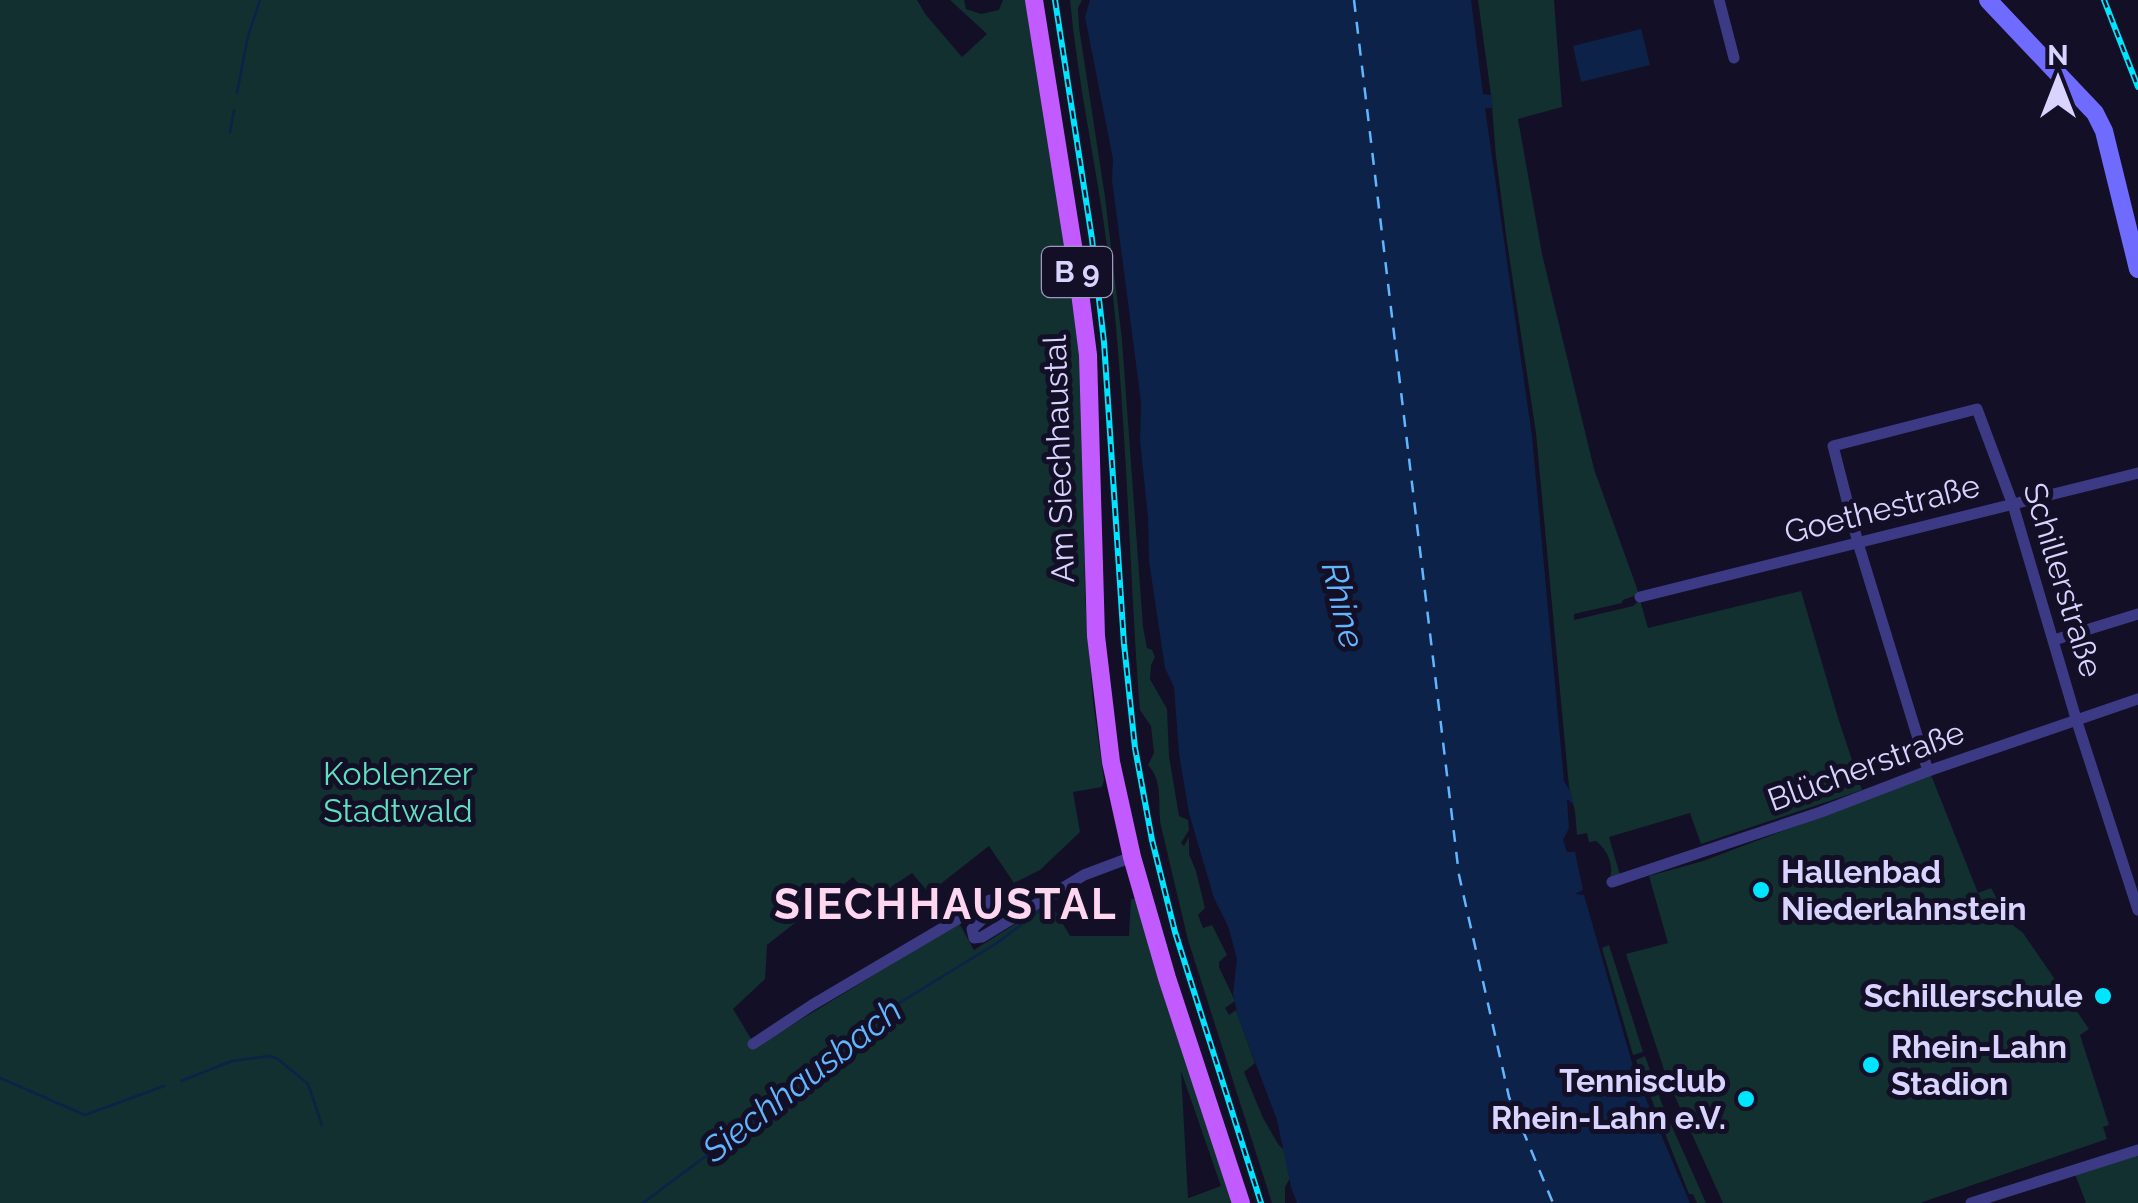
<svg xmlns="http://www.w3.org/2000/svg" width="2138" height="1203" font-family="Raleway,sans-serif">
<style>
.green{fill:#12302f;fill-rule:evenodd}
.water{fill:#0c2248}
.lines{fill:none;stroke-linecap:round;stroke-linejoin:round}
.stream{stroke:#0c2248;stroke-width:2.5}
.ferry{stroke:#62b6ff;stroke-width:2.5;stroke-dasharray:12 10;stroke-linecap:butt}
.street{stroke:#3d3a85;stroke-width:11}
.secondary{stroke:#6f6bff;stroke-width:18}
.primary{stroke:#c25bff;stroke-width:18}
.rail-casing{stroke:#00e5ff;stroke-width:6}
.rail{stroke:#130f26;stroke-width:2.5;stroke-dasharray:8;stroke-linecap:butt}
.poi-dot{fill:#00e5ff;stroke:#130f26;stroke-width:4}
.labels{text-anchor:middle;stroke-width:10;stroke-linejoin:round;paint-order:stroke}
.shield{fill:#130f26;stroke:#9e99be;stroke-width:2.5}
.shield-label{font-size:30px;font-weight:bold;fill:#d9d4ff}
.street-label{font-size:32px;fill:#d9d4ff;stroke:#130f26}
.park-label{font-size:32px;fill:#5fe0c0;stroke:#130f26}
.poi-label{font-size:32px;font-weight:bold;fill:#d9d4ff;stroke:#130f26;text-anchor:start}
.water-label{font-size:35px;font-style:italic;fill:#62b6ff;stroke:#130f26}
.district-label{font-size:42px;font-weight:bold;letter-spacing:2.5px;fill:#ffd6f0;stroke:#130f26}
</style>
<rect width="100%" height="100%" fill="#130f26"/>
<g class="green">
<path d="M0 0H917L926 15 962 57 987 34 950 0H964L966 9 981 14 999 10 1003 0H1026L1076 312 1083 402 1085 598 1093 701 1104 780 1102 787 1073 792 1080 832 1040 870 1014 883 989 846 929 893 912 873 872 900 853 877 767 945 765 979 733 1009 756 1047 959 923 974 950 1050 902 1070 936H1129L1131 899H1135L1236 1203H0ZM1181 1071 1221 1186 1189 1198H1188Z"/>
<path d="M1070 0H1082L1078 8 1079 27 1105 197 1122 340 1143 627 1147 648 1152 650 1155 657 1151 665 1150 679 1167 709 1169 756 1179 816 1188 820 1189 830 1181 843 1184 846 1189 837V854L1196 871 1205 908 1198 915 1203 928 1212 925 1227 955 1219 962V967L1235 1001 1225 1008 1229 1015 1236 1010 1255 1063 1244 1072 1263 1118 1278 1144 1284 1150 1290 1178 1285 1187V1203H1272L1188 940 1161 826C1157 805 1164 782 1148 765L1154 753 1151 726 1140 710 1138 687C1129 553 1126 419 1112 286 1102 190 1079 96 1070 0Z"/>
<path d="M1478 0H1554L1562 107 1518 119 1542 254 1594 469 1639 594 1623 600 1622 603 1574 614V620L1633 606 1640 600 1648 628 1801 591 1839 721 1862 790 1701 844 1690 813 1609 837 1620 875 1610 878C1614 865 1607 849 1596 841L1589 842 1587 833 1577 835 1575 812 1569 787 1536 433 1507 242 1496 157 1491 95Z"/>
<polygon points="1931,775 1978,893 1991,888 2010,923 2023,933 2089,1029 2080,1035 2109,1125 2103,1127 2107,1139 1920,1203 1723,1203 1667,1079 1626,954 1668,943 1649,876 1703,861"/>
<polygon points="1609,945 1643,1052 1633,1055 1602,948"/>
<polygon points="1645,1056 1662,1104 1706,1203 1697,1203 1693,1194 1689,1194 1636,1060"/>
<polygon points="2138,1155 2138,1203 2086,1203 2075,1174"/>
</g>
<g class="water">
<polygon points="1090,0 1471,0 1483,94 1491,95 1493,108 1485,108 1532,436 1564,781 1571,793 1574,805 1567,799 1569,828 1563,840 1567,852 1575,852 1583,890 1575,894 1584,895 1635,1073 1690,1203 1297,1203 1291,1187 1277,1120 1238,1017 1233,994 1237,959 1228,926 1214,898 1189,813 1179,754 1174,687 1165,668 1149,561 1148,517 1140,440 1141,402 1112,180 1113,159 1085,17"/>
<polygon points="1641,29 1650,65 1581,82 1573,46"/>
</g>
<g class="lines">
<g class="stream">
<polyline points="237,93 248,36 260,0"/>
<polyline points="230,132 234,110"/>
<polyline points="0,1078 85,1115 164,1086"/>
<polyline points="181,1081 232,1061 269,1056 278,1059 308,1084 322,1125"/>
<polyline points="643,1203 761,1115 801,1071 822,1065 878,1016 997,943 1058,897"/>
</g>
<polyline class="ferry" points="1354,0 1459,875 1509,1097 1553,1203"/>
<g class="street">
<polyline points="1719,0 1734,58"/>
<polyline points="1640,597 2138,473"/>
<polyline points="2054,640 2138,614"/>
<polyline points="1928,771 1858,543 1833,446 1977,409 2013,505 2077,722 2138,910"/>
<polyline points="1612,882 1821,812 1928,771 2138,699"/>
<polyline points="753,1044 812,1005 990,900 994,899 996,907 972,929 974,938 982,937 1084,875 1132,857"/>
<polyline points="1971,1203 2138,1150"/>
</g>
<polyline class="secondary" points="1988,0 2095,113 2104,131 2138,269"/>
<polyline class="primary" points="1034,0 1078,277 1088,355 1096,636 1111,762 1132,857 1167,978 1241,1203"/>
<defs>
<g id="rail">
<polyline points="1055,0 1092,239 1104,342 1124,644 1135,748 1152,840 1175,932 1261,1203"/>
<polyline points="2104,0 2138,87"/>
</g>
</defs>
<use href="#rail" class="rail-casing"/>
<use href="#rail" class="rail"/>
</g>
<g class="poi-dot">
<circle cx="1761" cy="890" r="10"/>
<circle cx="2103" cy="996" r="10"/>
<circle cx="1871" cy="1065" r="10"/>
<circle cx="1746" cy="1099" r="10"/>
</g>
<g class="labels">
<rect class="shield" x="1042" y="247" width="70" height="50" rx="8"/>
<g class="shield-label">
<text x="1077" y="282">B 9</text>
</g>
<g class="street-label">
<text transform="translate(1059 459) rotate(-92)" y="11">Am Siechhaustal</text>
<text transform="translate(1882 509) rotate(-14)" y="11">Goethestraße</text>
<text transform="translate(2063 580) rotate(73)" y="11">Schillerstraße</text>
<text transform="translate(1866 766) rotate(-20)" y="11">Blücherstraße</text>
</g>
<g class="park-label">
<text x="398" y="785">Koblenzer<tspan x="398" dy="37">Stadtwald</tspan></text>
</g>
<g class="poi-label">
<text x="1781" y="883">Hallenbad<tspan x="1781" dy="37">Niederlahnstein</tspan></text>
<text x="2083" y="1007" text-anchor="end">Schillerschule</text>
<text x="1891" y="1058">Rhein-Lahn<tspan x="1891" dy="37">Stadion</tspan></text>
<text x="1726" y="1092" text-anchor="end">Tennisclub<tspan x="1726" dy="37">Rhein-Lahn e.V.</tspan></text>
</g>
<g class="water-label">
<text transform="translate(1343 605) rotate(77)" y="12">Rhine</text>
<text transform="translate(802 1080) rotate(-38)" y="12">Siechhausbach</text>
</g>
<g class="district-label">
<text x="946" y="919">SIECHHAUSTAL</text>
</g>
</g>
<g transform="translate(2058 80)" stroke="#130f26" stroke-width="8" paint-order="stroke">
<path d="M0-8L18 38L0 25L-18 38Z" fill="#d9d4ff"/>
<text y="-15" font-size="28" font-weight="bold" text-anchor="middle" fill="#d9d4ff">N</text>
</g>
</svg>
